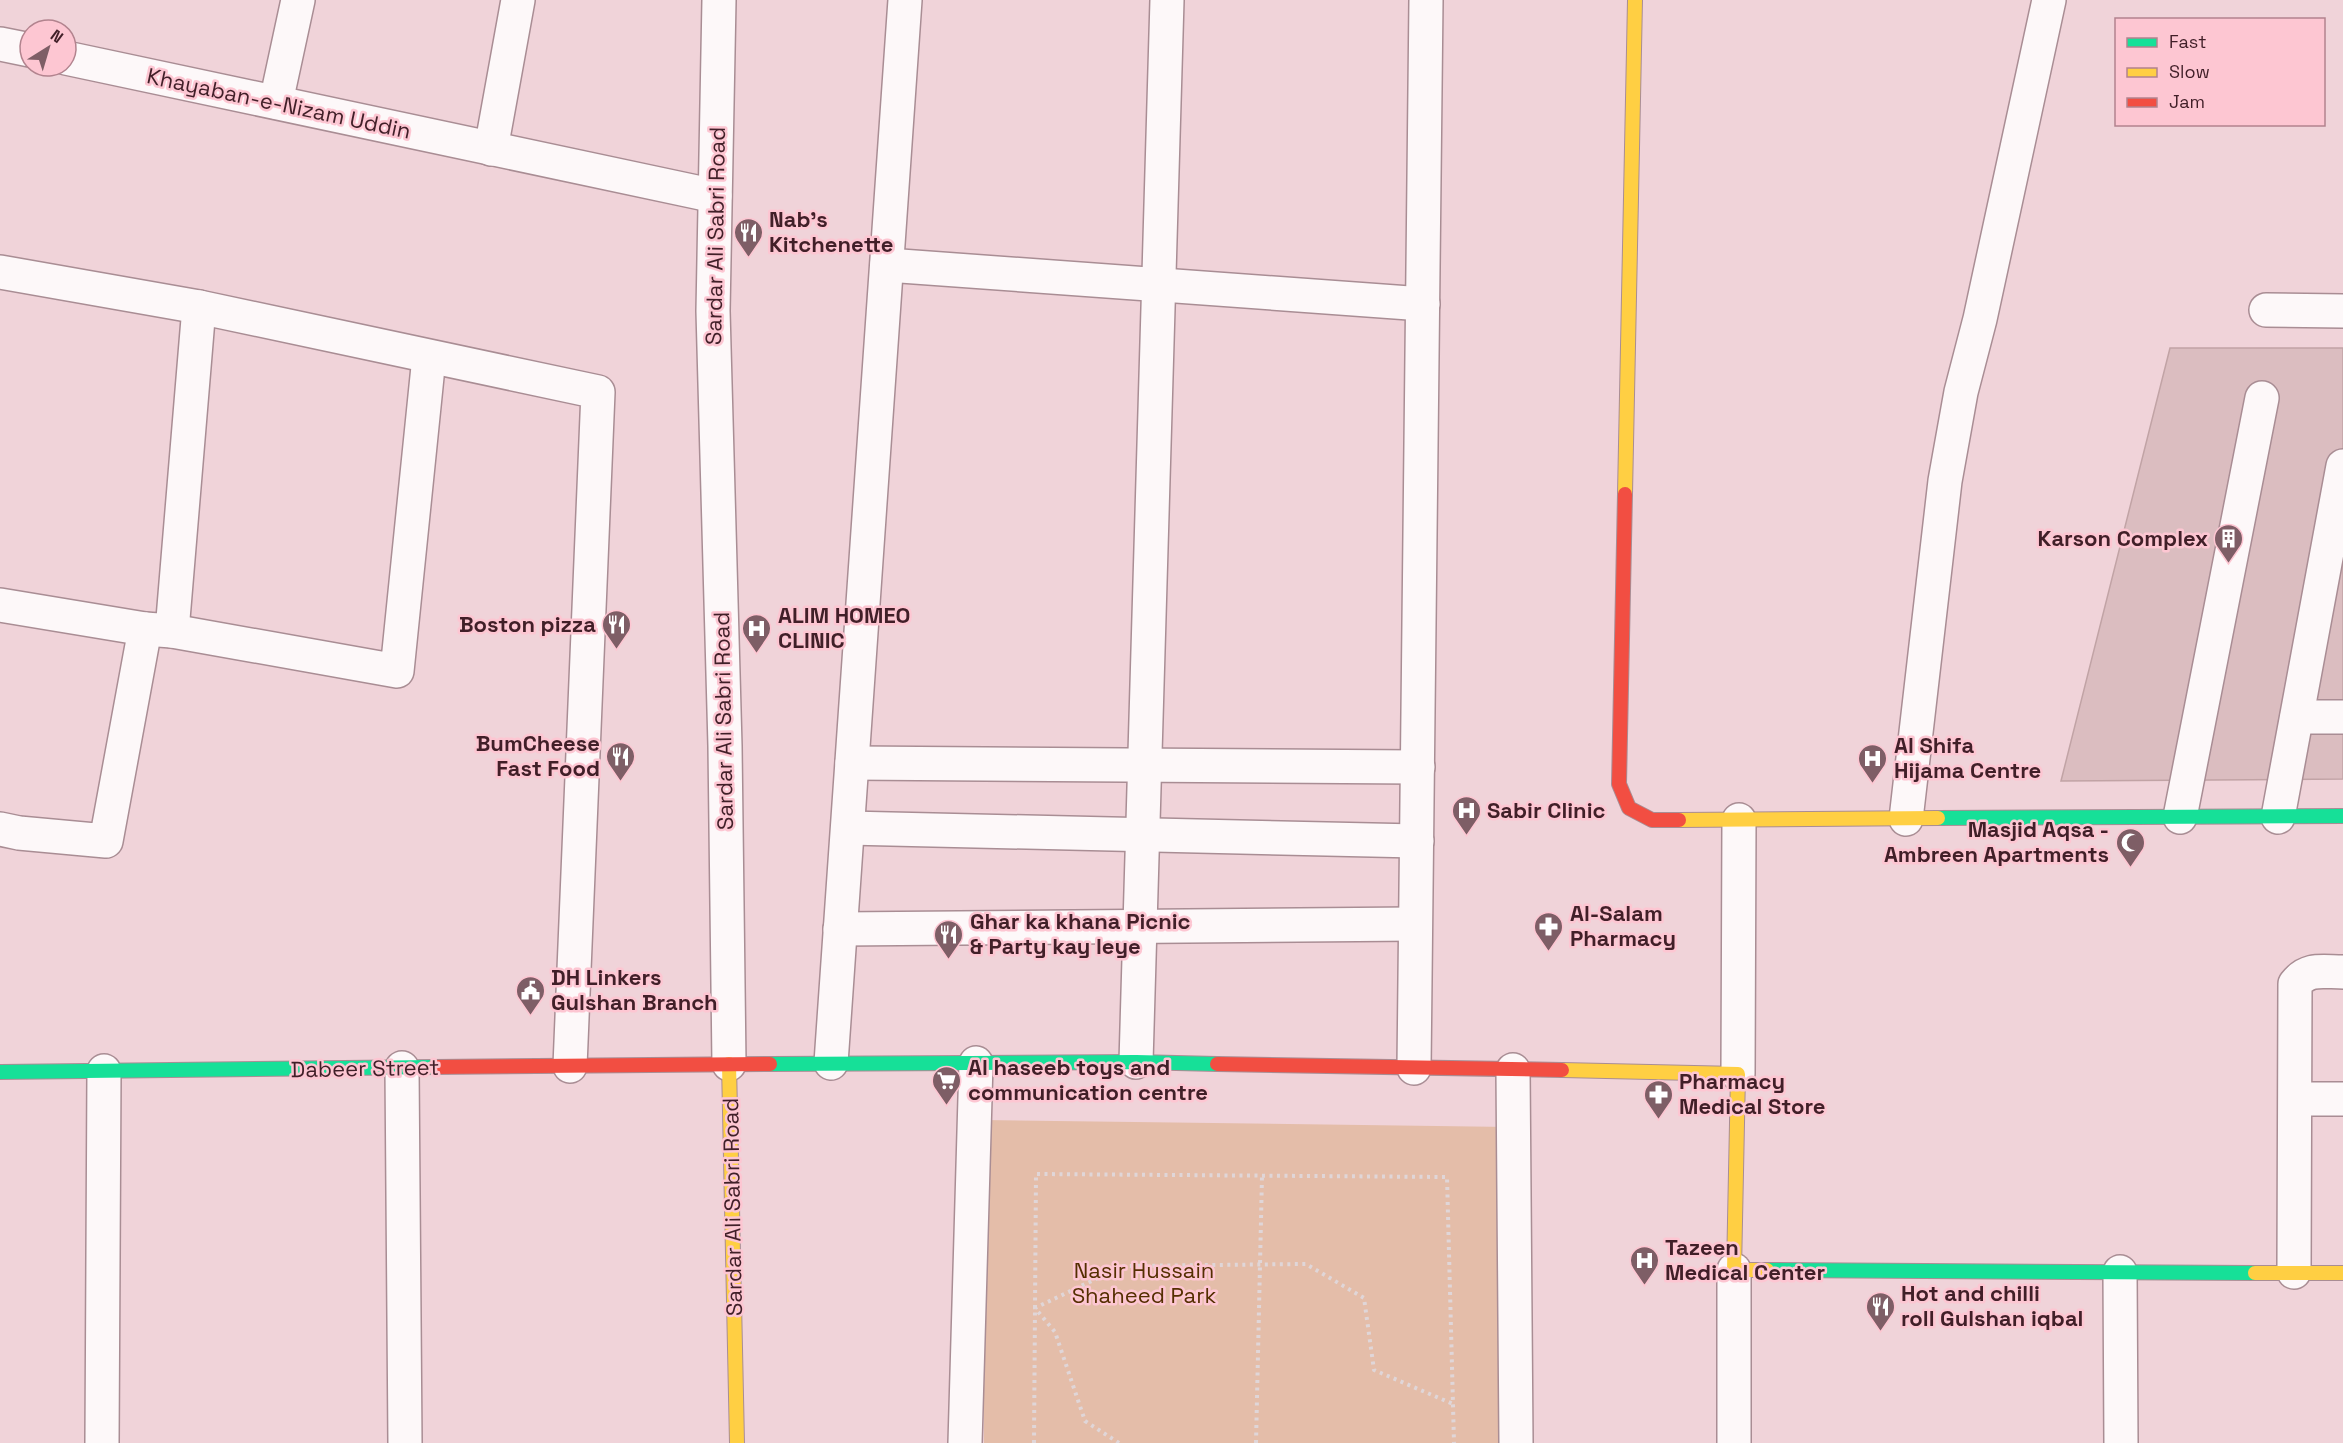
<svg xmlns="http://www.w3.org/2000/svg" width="2343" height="1443" font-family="'Space Grotesk',sans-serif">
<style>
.green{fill:#e4bda9}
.building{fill:#dbbdc0;stroke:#c1a3a5;stroke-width:1.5}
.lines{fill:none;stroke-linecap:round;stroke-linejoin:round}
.street-casing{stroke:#a98d94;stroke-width:36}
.fast-casing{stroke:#a98d94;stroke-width:16}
.slow-casing{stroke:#a98d94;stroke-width:16}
.jam-casing{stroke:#a98d94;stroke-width:16}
.path{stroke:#e0d6d8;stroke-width:4;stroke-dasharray:3 4.5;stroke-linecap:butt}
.street{stroke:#fdf8f9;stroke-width:33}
.fast{stroke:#16e098;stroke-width:14}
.slow{stroke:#ffcf43;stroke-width:14}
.jam{stroke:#f24e42;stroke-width:14}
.labels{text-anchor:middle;stroke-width:5;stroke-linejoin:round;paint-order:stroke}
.street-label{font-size:22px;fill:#411f28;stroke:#fdc6d2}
.poi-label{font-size:22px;font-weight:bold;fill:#411f28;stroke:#fdc6d2;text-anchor:start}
.park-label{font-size:22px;fill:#542e01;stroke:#fdc6d2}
</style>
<rect width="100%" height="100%" fill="#f0d3d9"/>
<polygon class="green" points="982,1120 1510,1127 1517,1443 984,1443"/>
<polygon class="building" points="2170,348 2343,348 2343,779 2061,781"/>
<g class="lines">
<defs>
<g id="street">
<polyline points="719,0 713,311 725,746 729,1064"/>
<polyline points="0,44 30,50"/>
<polyline points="66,58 715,196"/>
<polyline points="276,102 298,0"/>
<polyline points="491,149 518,0"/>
<polyline points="887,265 1423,304"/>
<polyline points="0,272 199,307 598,392 570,1066"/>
<polyline points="2266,310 2343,311"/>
<polyline points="0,605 145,629 172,631 397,671 429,357"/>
<polyline points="172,631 199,307"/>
<polyline points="2297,717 2343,717"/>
<polyline points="852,763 1418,767"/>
<polyline points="2180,817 2262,398"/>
<polyline points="2278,817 2343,466"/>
<polyline points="1906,819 1945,481 1961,392 1980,319 2049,0"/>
<polyline points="848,828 1417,841"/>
<polyline points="0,829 19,833 106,841 145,629"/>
<polyline points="840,929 1415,924"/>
<polyline points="1136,1062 1167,0"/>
<polyline points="831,1063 905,0"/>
<polyline points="402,1068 405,1443"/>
<polyline points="1414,1068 1426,0"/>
<polyline points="1513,1070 1516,1443"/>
<polyline points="1738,1074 1739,820"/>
<polyline points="2296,1099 2343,1099"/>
<polyline points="2120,1272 2121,1443"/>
<path d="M2294 1272 2295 984C2308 967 2323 972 2343 972"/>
<polyline points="102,1443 104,1071"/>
<polyline points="965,1443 976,1063"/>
<polyline points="1734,1443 1734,1270"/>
</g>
<g id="fast">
<polyline points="1938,818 2343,816"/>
<polyline points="770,1064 1136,1062 1217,1064"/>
<polyline points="0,1072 434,1067"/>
<polyline points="1767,1270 2255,1273"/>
</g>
<g id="slow">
<polyline points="1625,494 1635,0"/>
<polyline points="1679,820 1938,818"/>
<polyline points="729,1064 737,1443"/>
<polyline points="1562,1070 1738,1074 1734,1270 1767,1270"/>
<polyline points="2255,1273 2343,1273"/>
</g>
<g id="jam">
<polyline points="1625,494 1619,784 1629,808 1652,820 1679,820"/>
<polyline points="1217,1064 1562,1070"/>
<polyline points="434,1067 770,1064"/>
</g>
</defs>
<use href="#street" class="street-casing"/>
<use href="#fast" class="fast-casing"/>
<use href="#slow" class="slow-casing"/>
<use href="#jam" class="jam-casing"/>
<g class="path">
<polyline points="1034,1443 1036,1174 1447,1177 1454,1443"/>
<polyline points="1119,1443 1085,1421 1055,1332 1035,1308 1123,1266 1306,1264 1364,1298 1374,1370 1453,1404"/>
<polyline points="1256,1443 1262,1176"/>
</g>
<use href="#street" class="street"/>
<use href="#fast" class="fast"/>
<use href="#slow" class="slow"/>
<use href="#jam" class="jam"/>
</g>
<defs>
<symbol id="restaurant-pin" viewBox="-11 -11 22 30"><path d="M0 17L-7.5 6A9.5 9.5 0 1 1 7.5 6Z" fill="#7e5e66" stroke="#fdc6d2"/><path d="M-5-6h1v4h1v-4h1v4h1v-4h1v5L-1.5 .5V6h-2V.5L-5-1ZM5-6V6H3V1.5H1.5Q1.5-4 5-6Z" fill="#fff"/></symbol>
<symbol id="building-pin" viewBox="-11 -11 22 30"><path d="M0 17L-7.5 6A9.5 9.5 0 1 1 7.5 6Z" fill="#7e5e66" stroke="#fdc6d2"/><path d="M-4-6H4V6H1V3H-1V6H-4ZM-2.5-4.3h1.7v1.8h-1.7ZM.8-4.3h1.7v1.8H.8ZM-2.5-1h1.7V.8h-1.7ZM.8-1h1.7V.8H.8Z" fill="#fff"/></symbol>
<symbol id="hospital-pin" viewBox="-11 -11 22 30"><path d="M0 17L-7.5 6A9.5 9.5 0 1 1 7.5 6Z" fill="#7e5e66" stroke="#fdc6d2"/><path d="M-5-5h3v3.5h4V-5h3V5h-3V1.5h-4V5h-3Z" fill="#fff"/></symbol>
<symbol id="mosque-pin" viewBox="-11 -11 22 30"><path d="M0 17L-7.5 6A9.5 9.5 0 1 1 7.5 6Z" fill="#7e5e66" stroke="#fdc6d2"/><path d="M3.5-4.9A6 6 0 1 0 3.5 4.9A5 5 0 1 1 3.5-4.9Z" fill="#fff"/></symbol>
<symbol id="pharmacy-pin" viewBox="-11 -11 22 30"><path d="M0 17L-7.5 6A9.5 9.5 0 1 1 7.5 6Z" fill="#7e5e66" stroke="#fdc6d2"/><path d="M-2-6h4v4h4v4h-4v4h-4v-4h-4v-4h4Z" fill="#fff"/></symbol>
<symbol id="civic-pin" viewBox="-11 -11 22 30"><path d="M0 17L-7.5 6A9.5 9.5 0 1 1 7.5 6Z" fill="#7e5e66" stroke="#fdc6d2"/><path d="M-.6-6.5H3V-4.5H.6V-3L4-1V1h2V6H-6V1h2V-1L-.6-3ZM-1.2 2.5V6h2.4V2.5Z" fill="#fff"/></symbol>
<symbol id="supermarket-pin" viewBox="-11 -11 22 30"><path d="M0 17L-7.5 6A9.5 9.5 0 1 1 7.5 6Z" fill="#7e5e66" stroke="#fdc6d2"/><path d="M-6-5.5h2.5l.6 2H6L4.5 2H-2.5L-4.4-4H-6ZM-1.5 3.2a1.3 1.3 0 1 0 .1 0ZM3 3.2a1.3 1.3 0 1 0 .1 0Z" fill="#fff"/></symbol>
</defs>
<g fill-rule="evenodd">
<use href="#restaurant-pin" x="732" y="216" width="33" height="45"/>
<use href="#building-pin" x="2212" y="522" width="33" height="45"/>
<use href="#restaurant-pin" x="600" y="608" width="33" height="45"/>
<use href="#hospital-pin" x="740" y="612" width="33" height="45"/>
<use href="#restaurant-pin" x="604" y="740" width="33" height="45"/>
<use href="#hospital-pin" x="1856" y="742" width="33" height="45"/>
<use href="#hospital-pin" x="1450" y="794" width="33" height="45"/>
<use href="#mosque-pin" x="2114" y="826" width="33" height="45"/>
<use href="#pharmacy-pin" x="1532" y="910" width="33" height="45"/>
<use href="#restaurant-pin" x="932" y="918" width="33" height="45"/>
<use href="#civic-pin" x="514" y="974" width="33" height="45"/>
<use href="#supermarket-pin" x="930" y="1064" width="33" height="45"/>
<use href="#pharmacy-pin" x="1642" y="1078" width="33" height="45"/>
<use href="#hospital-pin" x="1628" y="1244" width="33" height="45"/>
<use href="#restaurant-pin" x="1864" y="1290" width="33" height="45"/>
</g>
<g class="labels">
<g class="street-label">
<text transform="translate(279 103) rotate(12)" y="8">Khayaban-e-Nizam Uddin</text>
<text transform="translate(715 236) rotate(-89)" y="8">Sardar Ali Sabri Road</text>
<text transform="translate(723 721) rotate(-91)" y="8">Sardar Ali Sabri Road</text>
<text transform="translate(365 1068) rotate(-1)" y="8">Dabeer Street</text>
<text transform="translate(732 1207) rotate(-91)" y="8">Sardar Ali Sabri Road</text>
</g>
<g class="poi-label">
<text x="769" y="227">Nab's<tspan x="769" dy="25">Kitchenette</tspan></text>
<text x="2208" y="546" text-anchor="end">Karson Complex</text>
<text x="778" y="623">ALIM HOMEO<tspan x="778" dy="25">CLINIC</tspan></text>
<text x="596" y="632" text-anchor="end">Boston pizza</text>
<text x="600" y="751" text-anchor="end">BumCheese<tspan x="600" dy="25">Fast Food</tspan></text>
<text x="1894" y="753">Al Shifa<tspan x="1894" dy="25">Hijama Centre</tspan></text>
<text x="1487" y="818">Sabir Clinic</text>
<text x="2109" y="837" text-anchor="end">Masjid Aqsa -<tspan x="2109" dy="25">Ambreen Apartments</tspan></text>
<text x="1570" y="921">Al-Salam<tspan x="1570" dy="25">Pharmacy</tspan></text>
<text x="970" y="929">Ghar ka khana Picnic<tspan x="970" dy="25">&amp; Party kay leye</tspan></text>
<text x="551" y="985">DH Linkers<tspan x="551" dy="25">Gulshan Branch</tspan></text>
<text x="968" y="1075">Al haseeb toys and<tspan x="968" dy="25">communication centre</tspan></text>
<text x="1679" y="1089">Pharmacy<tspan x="1679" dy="25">Medical Store</tspan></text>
<text x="1665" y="1255">Tazeen<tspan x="1665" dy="25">Medical Center</tspan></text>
<text x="1901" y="1301">Hot and chilli<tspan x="1901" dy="25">roll Gulshan iqbal</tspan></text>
</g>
<g class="park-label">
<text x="1144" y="1278">Nasir Hussain<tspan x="1144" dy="25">Shaheed Park</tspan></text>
</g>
</g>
<rect x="2115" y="18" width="210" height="108" fill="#fdc6d2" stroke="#b2838e" stroke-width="1.5"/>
<rect x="2127" y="38" width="30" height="9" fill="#16e098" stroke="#b2838e" stroke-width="1.5"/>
<text x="2169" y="48" font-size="18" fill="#411f28">Fast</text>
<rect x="2127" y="68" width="30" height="9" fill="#ffcf43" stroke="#b2838e" stroke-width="1.5"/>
<text x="2169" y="78" font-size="18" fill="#411f28">Slow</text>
<rect x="2127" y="98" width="30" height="9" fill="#f24e42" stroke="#b2838e" stroke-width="1.5"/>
<text x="2169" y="108" font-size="18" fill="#411f28">Jam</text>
<g transform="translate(48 48) rotate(37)"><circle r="28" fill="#fdc6d2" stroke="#b2838e" stroke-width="1.5"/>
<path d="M0-4.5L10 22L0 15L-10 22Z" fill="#7e5e66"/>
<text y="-9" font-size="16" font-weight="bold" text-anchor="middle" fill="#411f28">N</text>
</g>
</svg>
